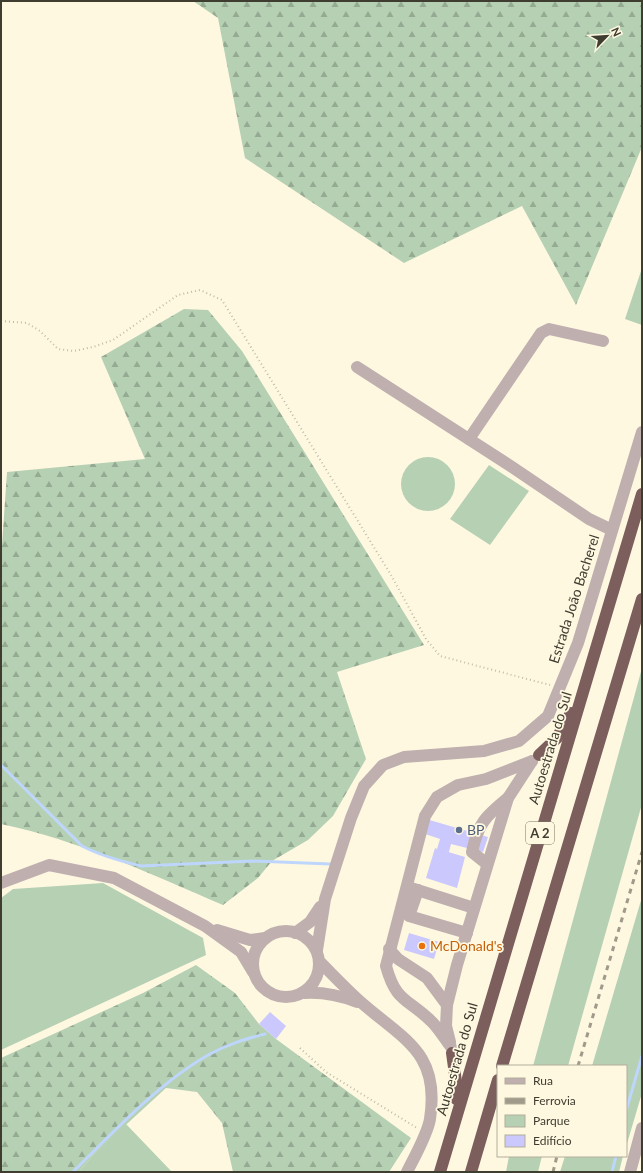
<svg xmlns="http://www.w3.org/2000/svg" width="643" height="1173" font-family="Lato,sans-serif">
<style>
.green{fill:#b6d0b3}
.forest{fill:url(#forest-firs)}
.lines{fill:none;stroke-linecap:round;stroke-linejoin:round}
.stream{stroke:#bed6fc;stroke-width:3}
.building{fill:#cbc8fe}
.path{stroke:#c1bba8;stroke-width:2;stroke-dasharray:1 3;stroke-linecap:butt}
.minor{stroke:#bfb0af;stroke-width:12}
.highway{stroke:#7c5e5d;stroke-width:12}
.rail{stroke:#9f9a89;stroke-width:3;stroke-dasharray:5 5;stroke-linecap:butt}
.service-dot{fill:#5c6f8a;stroke:#fff8e1;stroke-width:1.5}
.food-dot{fill:#e8710a;stroke:#fff8e1;stroke-width:1.5}
.labels{text-anchor:middle;stroke-width:3.5;stroke-linejoin:round;paint-order:stroke}
.shield{fill:#fff8e1;stroke:#797465;stroke-width:1}
.shield-label{font-size:13px;font-weight:bold;fill:#3f3c30}
.street-label{font-size:14px;fill:#3f3c30;stroke:#fff8e1}
.service-label{font-size:14px;fill:#4e5e75;stroke:#fff8e1;text-anchor:start}
.food-label{font-size:14px;fill:#c56008;stroke:#fff8e1;text-anchor:start}
</style>
<defs>
<pattern id="forest-firs" width="22" height="20" patternUnits="userSpaceOnUse"><rect width="22" height="20" fill="#b6d0b3"/><path d="M5 1l3.5 6h-7zM16 11l3.5 6h-7z" fill="#95aa92"/></pattern>
</defs>
<rect width="100%" height="100%" fill="#fff8e1"/>
<g class="green">
<polygon points="642,268 642,325 625,319"/>
<circle cx="428" cy="484" r="27"/>
<polygon points="489,465 529,491 490,545 450,519"/>
<polygon points="642,668 642,804 568,1066 533,1066"/>
<polygon points="103,883 203,938 206,955 1,1050 1,898 13,889"/>
<polygon points="642,897 642,1093 626,1147 626,1066 592,1066"/>
<polygon points="126,1124 172,1172 79,1172 92,1156"/>
<polygon points="509,1156 542,1156 538,1172 506,1172"/>
<polygon points="565,1156 623,1156 619,1172 560,1172"/>
</g>
<g class="forest">
<polygon points="193,1 642,1 642,147 576,305 522,206 404,263 245,158 218,18"/>
<path d="M184 309 208 310 242 351 424 645 337 672 366 759 333 816 308 840 272 861 258 878 223 905C151 874 78 840 1 824V560L7 472 145 459 101 357Z"/>
<polygon points="196,965 235,993 259,1024 276,1039 411,1138 389,1172 233,1172 222,1123 197,1092 166,1088 92,1156 79,1172 1,1172 1,1058 143,993"/>
</g>
<g class="lines">
<g class="stream">
<path d="M1 765 82 846C101 856 120 861 141 866L252 861 330 864"/>
<polyline points="626,1111 642,1056"/>
<path d="M73 1172C113 1132 161 1081 210 1054 228 1044 246 1039 265 1034"/>
<polyline points="612,1172 616,1156"/>
</g>
</g>
<g class="building">
<polygon points="426,819 488,837 483,852 451,844 449,852 445,851 465,857 457,888 426,878 435,848 437,849 440,839 422,833"/>
<polygon points="409,933 439,942 434,959 404,950"/>
<polygon points="270,1012 286,1026 276,1039 259,1024"/>
</g>
<g class="lines">
<g class="path">
<polyline points="1,321 27,323 40,331 58,349 74,351 93,347 113,340 178,295 200,290 222,300 391,575 426,639 440,656 550,685"/>
<polyline points="300,1048 326,1072 417,1128"/>
</g>
<g class="minor">
<polyline points="357,367 512,467 589,519 612,530"/>
<polyline points="469,439 541,333 549,329 603,341"/>
<path d="M487 864 472 852C478 823 486 816 508 798"/>
<polyline points="1,883 49,865 114,878 205,926 241,952 253,972"/>
<polyline points="411,888 474,908"/>
<polyline points="418,890 409,916 467,933"/>
<polyline points="217,930 250,940 265,938"/>
<circle cx="286" cy="964" r="33"/>
<polyline points="295,933 310,922 320,907"/>
<polyline points="389,949 398,959 427,978 447,1005"/>
<polyline points="317,950 325,899 351,818 364,786 383,765 404,757 484,751 519,741 548,716 578,643 642,432"/>
<path d="M320 962C334 976 348 991 363 1004 406 1041 440 1054 430 1119 428 1133 414 1158 407 1172"/>
<path d="M305 993C324 992 339 995 357 1002"/>
<polyline points="450,1042 446,1026 447,1005 457,965 508,798 532,761"/>
<path d="M451 1047C445 1039 439 1029 432 1022 408 998 396 1003 386 966L425 816 437 797 458 785 486 779 532 761"/>
<polyline points="630,1172 642,1128"/>
</g>
<g class="highway">
<polyline points="539,755 557,738 571,713"/>
<polyline points="452,1053 457,1089 456,1099"/>
<polyline points="502,1066 642,599"/>
<polyline points="440,1172 642,494"/>
<polyline points="471,1172 498,1080"/>
</g>
<g class="rail">
<polyline points="578,1066 642,852"/>
<polyline points="553,1172 557,1156"/>
</g>
</g>
<circle class="service-dot" cx="459" cy="830" r="4"/>
<circle class="food-dot" cx="422" cy="946" r="4"/>
<g class="labels">
<rect class="shield" x="526" y="822" width="28" height="22" rx="3"/>
<g class="shield-label">
<text x="540" y="838">A 2</text>
</g>
<g class="street-label">
<text transform="translate(574 599) rotate(-72)" y="5">Estrada João Bacherel</text>
<text transform="translate(550 748) rotate(-73)" y="5">Autoestrada do Sul</text>
<text transform="translate(457 1059) rotate(-74)" y="5">Autoestrada do Sul</text>
</g>
<g class="service-label">
<text x="467" y="835">BP</text>
</g>
<g class="food-label">
<text x="430" y="951">McDonald's</text>
</g>
</g>
<rect width="643" height="1173" fill="none" stroke="#3f3c30" stroke-width="4"/>
<rect x="497" y="1065" width="130" height="92" fill="#fff8e1" stroke="#b2ad9a"/>
<rect x="505" y="1078" width="20" height="6" fill="#bfb0af" stroke="#b2ad9a"/>
<text x="533" y="1085" font-size="12" fill="#3f3c30">Rua</text>
<rect x="505" y="1098" width="20" height="6" fill="#9f9a89" stroke="#b2ad9a"/>
<text x="533" y="1105" font-size="12" fill="#3f3c30">Ferrovia</text>
<rect x="505" y="1115" width="20" height="12" fill="#b6d0b3" stroke="#b2ad9a"/>
<text x="533" y="1125" font-size="12" fill="#3f3c30">Parque</text>
<rect x="505" y="1135" width="20" height="12" fill="#cbc8fe" stroke="#b2ad9a"/>
<text x="533" y="1145" font-size="12" fill="#3f3c30">Edifício</text>
<g transform="translate(607 36) rotate(65)" stroke="#fff8e1" stroke-width="3" paint-order="stroke">
<path d="M0-3L7 15L0 10L-7 15Z" fill="#3f3c30"/>
<text y="-6" font-size="11" font-weight="bold" text-anchor="middle" fill="#3f3c30">N</text>
</g>
</svg>
